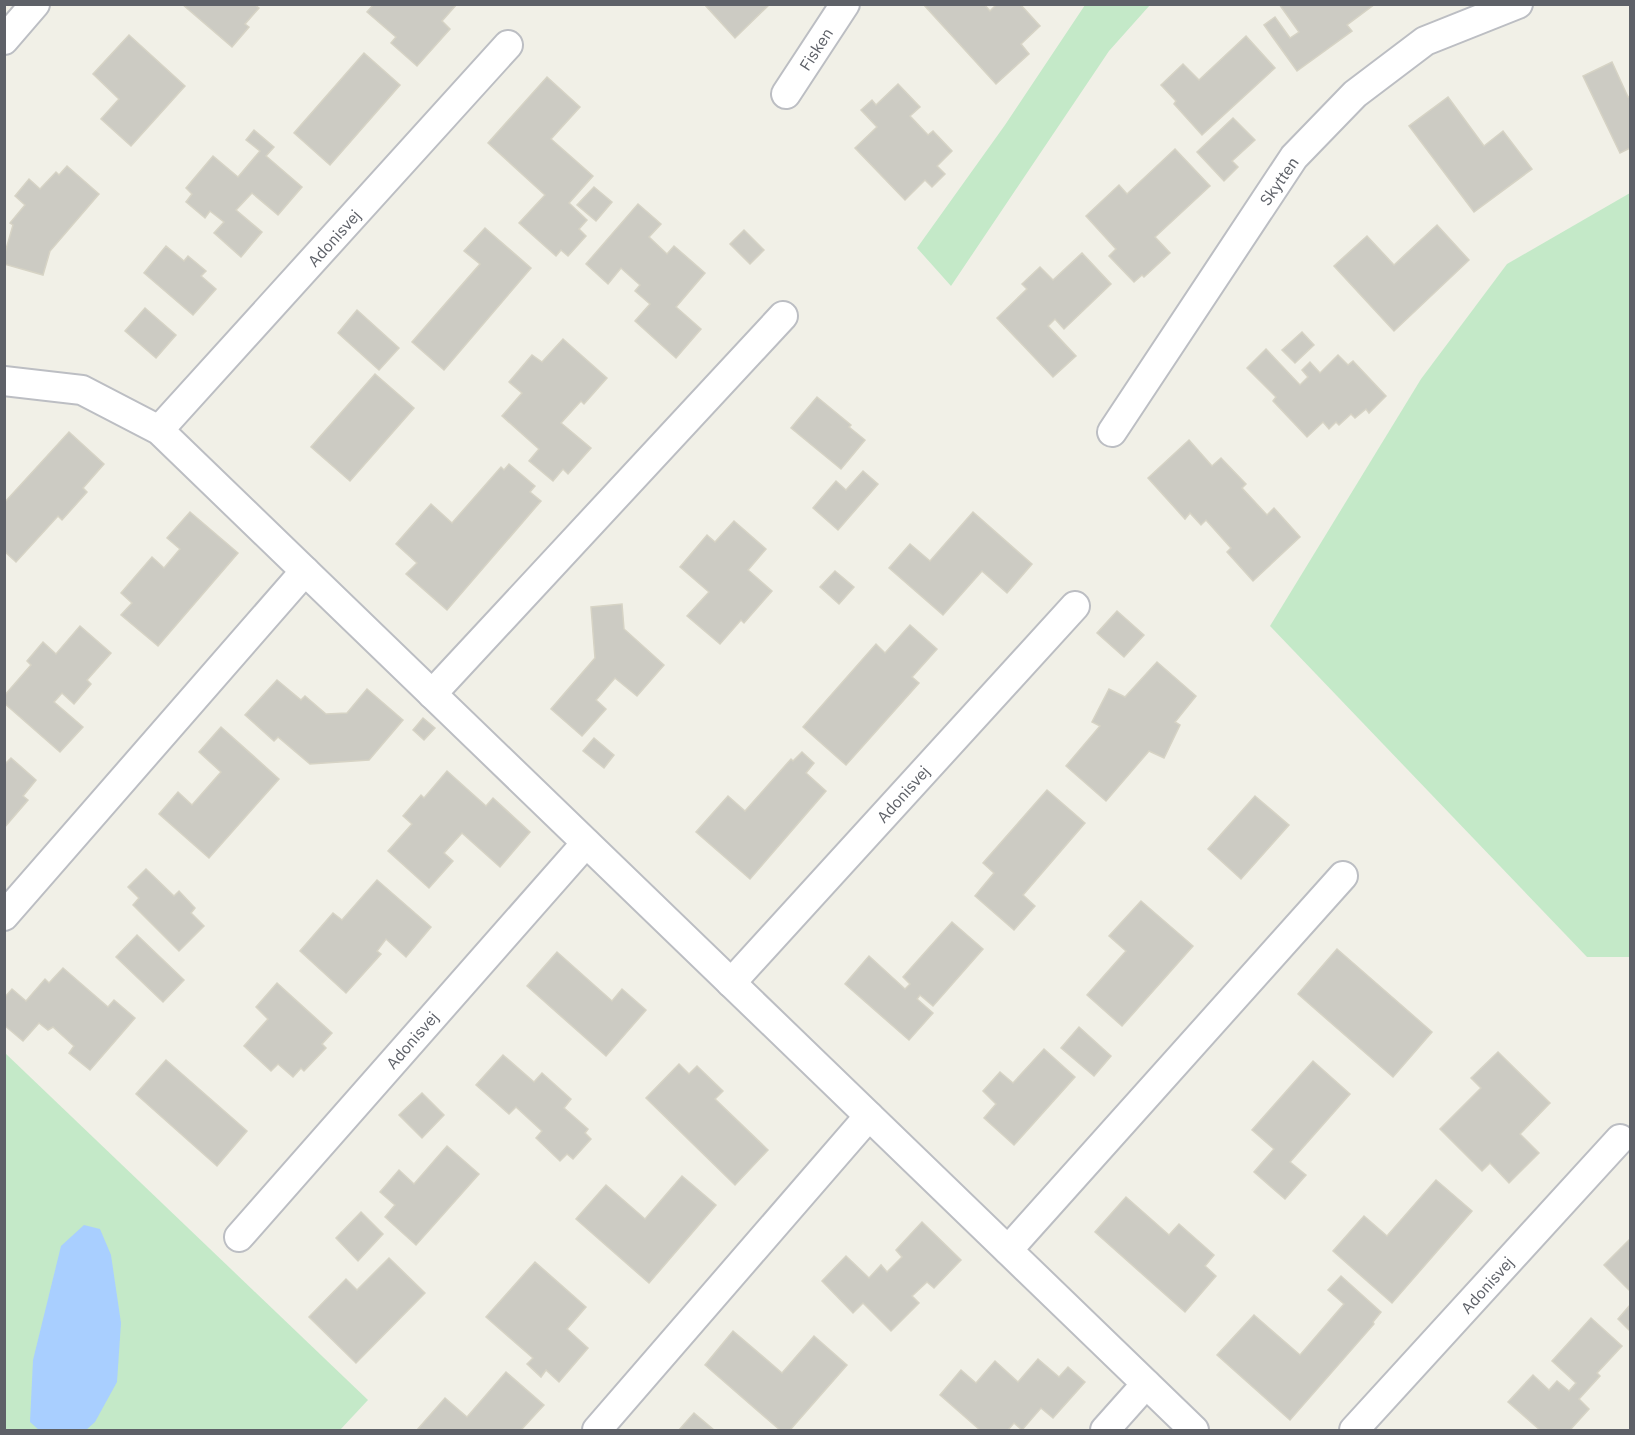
<svg xmlns="http://www.w3.org/2000/svg" width="1635" height="1435" font-family="'IBM Plex Sans',sans-serif">
<style>
.green{fill:#c4e9c8}
.water{fill:#a9cfff}
.building{fill:#cccbc3;stroke:#d6d3c5;stroke-width:1.5}
.lines{fill:none;stroke-linecap:round;stroke-linejoin:round}
.minor-casing{stroke:#bcbec3;stroke-width:32}
.minor{stroke:#fff;stroke-width:28}
.labels{text-anchor:middle;stroke-width:5;stroke-linejoin:round;paint-order:stroke}
.street-label{font-size:16px;fill:#5e6168;stroke:#fff}
</style>
<rect width="100%" height="100%" fill="#f1f0e7"/>
<g class="green">
<polygon points="1085,5 1150,5 1109,51 951,286 917,248 1005,125"/>
<polygon points="1630,193 1630,957 1587,957 1270,626 1421,379 1507,264"/>
<polygon points="4,1052 368,1400 340,1430 5,1430"/>
</g>
<polygon class="water" points="84,1225 100,1229 111,1255 121,1323 117,1382 95,1422 86,1430 39,1430 30,1422 33,1360 61,1246"/>
<g class="building">
<polygon points="182,4 254,4 259,8 245,24 249,27 232,47"/>
<polygon points="374,4 457,4 442,21 450,29 417,66 391,43 396,37 367,12"/>
<polygon points="704,4 770,4 735,38"/>
<polygon points="923,4 984,4 990,11 997,4 1020,4 1040,26 1021,44 1029,54 996,84"/>
<polygon points="1279,4 1375,4 1347,25 1352,31 1297,71 1264,25 1275,17 1290,38 1299,32"/>
<polygon points="129,35 185,86 131,146 101,119 119,99 93,74"/>
<polygon points="1246,36 1275,68 1202,135 1174,104 1176,101 1161,85 1183,64 1199,80"/>
<polygon points="364,53 400,85 330,165 294,133"/>
<polygon points="1612,62 1628,97 1630,96 1630,148 1620,153 1583,76"/>
<polygon points="547,77 580,107 551,139 593,176 569,203 587,220 579,229 586,236 568,256 561,250 556,256 519,223 545,195 488,143"/>
<polygon points="898,84 920,107 910,116 928,135 933,131 952,151 937,166 945,174 932,187 925,180 905,200 855,148 877,127 861,110 872,100 876,105"/>
<polygon points="1448,97 1484,146 1503,131 1532,169 1474,212 1409,126"/>
<polygon points="1233,118 1255,140 1232,161 1238,167 1224,181 1197,152"/>
<polygon points="254,130 274,147 266,156 302,187 278,215 252,193 236,210 262,232 241,257 214,233 224,222 210,211 205,218 186,202 192,194 186,188 213,156 238,177 260,151 246,140"/>
<polygon points="1175,149 1210,186 1155,237 1170,253 1144,277 1142,275 1134,282 1109,256 1116,249 1086,216 1119,185 1127,194"/>
<polygon points="67,166 99,194 50,251 43,275 4,264 4,256 13,225 10,223 25,205 15,196 29,179 40,189 56,172 59,175"/>
<polygon points="594,187 612,202 596,221 577,205"/>
<polygon points="638,204 661,224 649,237 667,254 674,246 705,273 676,307 701,329 676,358 635,321 650,304 635,291 640,285 621,268 608,284 586,264"/>
<polygon points="1437,225 1469,260 1394,331 1334,266 1367,236 1394,265"/>
<polygon points="485,228 531,268 444,370 412,342 480,264 464,251"/>
<polygon points="744,230 764,250 750,264 730,244"/>
<polygon points="166,246 184,261 188,256 206,271 201,276 216,289 193,315 144,273"/>
<polygon points="1082,253 1111,284 1064,329 1055,319 1048,326 1076,356 1053,377 997,318 1027,289 1022,284 1040,267 1053,280"/>
<polygon points="145,308 176,335 156,358 125,331"/>
<polygon points="357,310 399,348 379,370 338,333"/>
<polygon points="1302,332 1314,345 1295,363 1282,350"/>
<polygon points="563,339 607,378 584,404 581,401 561,423 591,448 568,474 563,469 553,481 529,461 539,449 502,416 522,393 509,382 532,355 542,362"/>
<polygon points="1266,349 1300,385 1308,377 1302,370 1310,362 1320,373 1338,355 1348,365 1353,361 1386,396 1369,413 1366,409 1355,418 1351,414 1339,425 1336,422 1329,429 1323,422 1307,437 1273,401 1276,397 1247,368"/>
<polygon points="375,374 414,408 350,481 311,447"/>
<polygon points="817,397 851,425 849,427 865,440 841,469 791,428"/>
<polygon points="69,432 104,464 83,488 87,492 62,520 58,516 16,562 4,551 4,503"/>
<polygon points="1189,440 1212,466 1221,458 1246,484 1242,488 1267,515 1274,508 1300,537 1253,581 1227,552 1231,548 1206,520 1201,525 1190,513 1185,519 1148,478"/>
<polygon points="509,464 535,486 530,492 541,501 447,610 406,574 417,563 396,544 431,504 452,523 501,467 504,470"/>
<polygon points="863,471 878,484 838,530 813,508 836,481 846,490"/>
<polygon points="190,512 238,553 158,646 121,615 132,603 121,593 152,557 164,568 180,549 167,538"/>
<polygon points="973,512 1032,564 1007,593 982,571 943,615 889,568 910,544 930,561"/>
<polygon points="734,521 766,549 748,570 772,591 744,623 741,620 720,644 687,616 709,592 680,567 707,535 715,542"/>
<polygon points="835,571 854,587 839,604 820,587"/>
<polygon points="622,604 624,629 664,665 637,696 615,678 596,700 606,709 582,736 551,709 595,658 591,607"/>
<polygon points="1117,611 1144,635 1124,657 1097,633"/>
<polygon points="910,625 937,649 912,677 919,683 846,765 803,727 876,644 885,653"/>
<polygon points="80,626 111,653 87,680 91,684 74,704 62,693 54,702 83,727 60,752 4,703 4,696 31,665 27,661 43,642 56,654"/>
<polygon points="1157,662 1196,696 1175,722 1180,725 1164,758 1149,751 1106,801 1066,766 1100,726 1092,722 1109,689 1125,697"/>
<polygon points="277,680 301,700 305,696 326,714 347,713 367,689 403,720 369,760 310,764 278,737 274,741 245,715"/>
<polygon points="423,718 435,728 424,740 413,730"/>
<polygon points="221,727 279,779 209,858 159,814 178,792 192,805 221,772 199,752"/>
<polygon points="594,738 614,755 604,768 583,751"/>
<polygon points="802,752 814,763 806,773 826,791 750,879 696,832 728,796 745,811 791,759 793,761"/>
<polygon points="11,758 36,780 23,796 28,800 4,828 4,762 6,763"/>
<polygon points="447,771 486,806 493,798 530,832 500,867 462,833 444,853 453,861 429,888 388,851 412,824 403,816 421,795 424,798"/>
<polygon points="1047,790 1085,823 1023,895 1035,906 1014,930 975,896 994,873 983,863"/>
<polygon points="1255,796 1289,825 1241,879 1208,849"/>
<polygon points="146,869 174,896 179,891 195,908 191,913 204,926 179,951 133,905 139,898 128,887"/>
<polygon points="377,880 431,927 406,957 386,939 377,951 381,954 346,993 300,951 333,913 342,920"/>
<polygon points="1141,901 1193,946 1122,1026 1087,995 1126,951 1109,936"/>
<polygon points="952,922 983,949 933,1006 920,995 917,999 933,1013 909,1040 845,984 869,956 905,989 910,984 903,977"/>
<polygon points="137,935 184,980 163,1002 116,957"/>
<polygon points="1337,949 1432,1032 1393,1077 1298,994"/>
<polygon points="557,952 612,1001 622,989 646,1010 606,1056 527,986"/>
<polygon points="63,968 108,1007 114,1000 135,1018 90,1070 69,1053 74,1046 53,1027 48,1030 39,1023 23,1041 4,1025 4,998 12,989 26,1001 45,979 49,983"/>
<polygon points="277,983 332,1033 322,1044 326,1048 304,1071 301,1068 293,1077 278,1064 271,1071 244,1046 268,1019 256,1007"/>
<polygon points="1079,1027 1111,1056 1094,1076 1061,1048"/>
<polygon points="1044,1049 1075,1077 1014,1145 984,1118 996,1104 983,1091 1000,1072 1013,1083"/>
<polygon points="1498,1052 1550,1103 1520,1134 1539,1153 1509,1183 1490,1163 1482,1171 1440,1129 1481,1088 1471,1078"/>
<polygon points="503,1055 534,1082 542,1073 571,1099 564,1108 588,1129 585,1133 591,1139 573,1159 567,1154 560,1161 536,1138 542,1131 516,1107 509,1114 476,1085"/>
<polygon points="166,1060 247,1131 217,1166 136,1094"/>
<polygon points="1313,1061 1350,1094 1290,1162 1306,1175 1285,1199 1254,1172 1274,1149 1252,1130"/>
<polygon points="679,1064 689,1074 697,1066 723,1091 715,1099 768,1150 735,1185 646,1098"/>
<polygon points="422,1093 444,1115 422,1138 399,1115"/>
<polygon points="447,1146 479,1174 416,1245 385,1217 395,1205 380,1192 399,1170 414,1184"/>
<polygon points="682,1176 716,1205 649,1283 576,1219 606,1185 645,1219"/>
<polygon points="1436,1180 1472,1211 1392,1303 1333,1251 1364,1216 1387,1236"/>
<polygon points="1126,1197 1169,1235 1179,1224 1214,1255 1205,1266 1216,1276 1185,1312 1095,1232"/>
<polygon points="361,1212 383,1234 358,1261 336,1238"/>
<polygon points="922,1222 961,1260 934,1288 927,1282 912,1296 919,1303 891,1331 863,1303 853,1313 822,1281 846,1256 869,1278 881,1265 887,1272 902,1257 896,1250"/>
<polygon points="1630,1239 1630,1291 1604,1265"/>
<polygon points="389,1258 425,1293 356,1363 309,1317 346,1279 357,1290"/>
<polygon points="535,1262 586,1307 567,1329 588,1348 559,1382 546,1370 541,1377 527,1364 533,1358 486,1317"/>
<polygon points="1341,1276 1381,1312 1373,1322 1374,1324 1290,1420 1217,1355 1254,1315 1300,1355 1344,1304 1328,1290"/>
<polygon points="1630,1305 1630,1331 1618,1319"/>
<polygon points="1591,1318 1622,1346 1597,1373 1600,1376 1579,1399 1589,1409 1570,1430 1540,1430 1508,1402 1533,1375 1549,1390 1557,1381 1569,1391 1576,1383 1552,1361"/>
<polygon points="733,1331 782,1373 814,1336 847,1365 790,1430 780,1430 705,1365"/>
<polygon points="1038,1359 1059,1377 1068,1367 1085,1382 1053,1418 1041,1408 1022,1430 1014,1423 1008,1430 980,1430 940,1395 961,1370 976,1383 995,1361 1018,1382"/>
<polygon points="506,1372 544,1405 521,1430 417,1430 445,1398 467,1417"/>
<polygon points="694,1413 714,1430 679,1430"/>
</g>
<g class="lines">
<defs>
<g id="minor">
<polyline points="4,40 35,4"/>
<polyline points="786,94 845,4"/>
<polyline points="4,381 82,390 159,430 1194,1430"/>
<polyline points="159,430 508,45"/>
<polyline points="1112,432 1294,157 1355,94 1425,41 1518,4"/>
<polyline points="432,694 783,316"/>
<polyline points="4,916 305,571"/>
<polyline points="731,983 1075,606"/>
<polyline points="239,1237 586,843"/>
<polyline points="1008,1250 1343,876"/>
<polyline points="597,1430 869,1116"/>
<polyline points="1105,1430 1146,1384"/>
<polyline points="1354,1430 1620,1139"/>
</g>
</defs>
<use href="#minor" class="minor-casing"/>
<use href="#minor" class="minor"/>
</g>
<g class="labels">
<g class="street-label">
<text transform="translate(816 49) rotate(-57)" y="6">Fisken</text>
<text transform="translate(1279 181) rotate(-55)" y="6">Skytten</text>
<text transform="translate(334 238) rotate(-48)" y="6">Adonisvej</text>
<text transform="translate(903 794) rotate(-48)" y="6">Adonisvej</text>
<text transform="translate(412 1040) rotate(-49)" y="6">Adonisvej</text>
<text transform="translate(1487 1285) rotate(-48)" y="6">Adonisvej</text>
</g>
</g>
<rect width="1635" height="1435" fill="none" stroke="#5e6168" stroke-width="12"/>
</svg>
